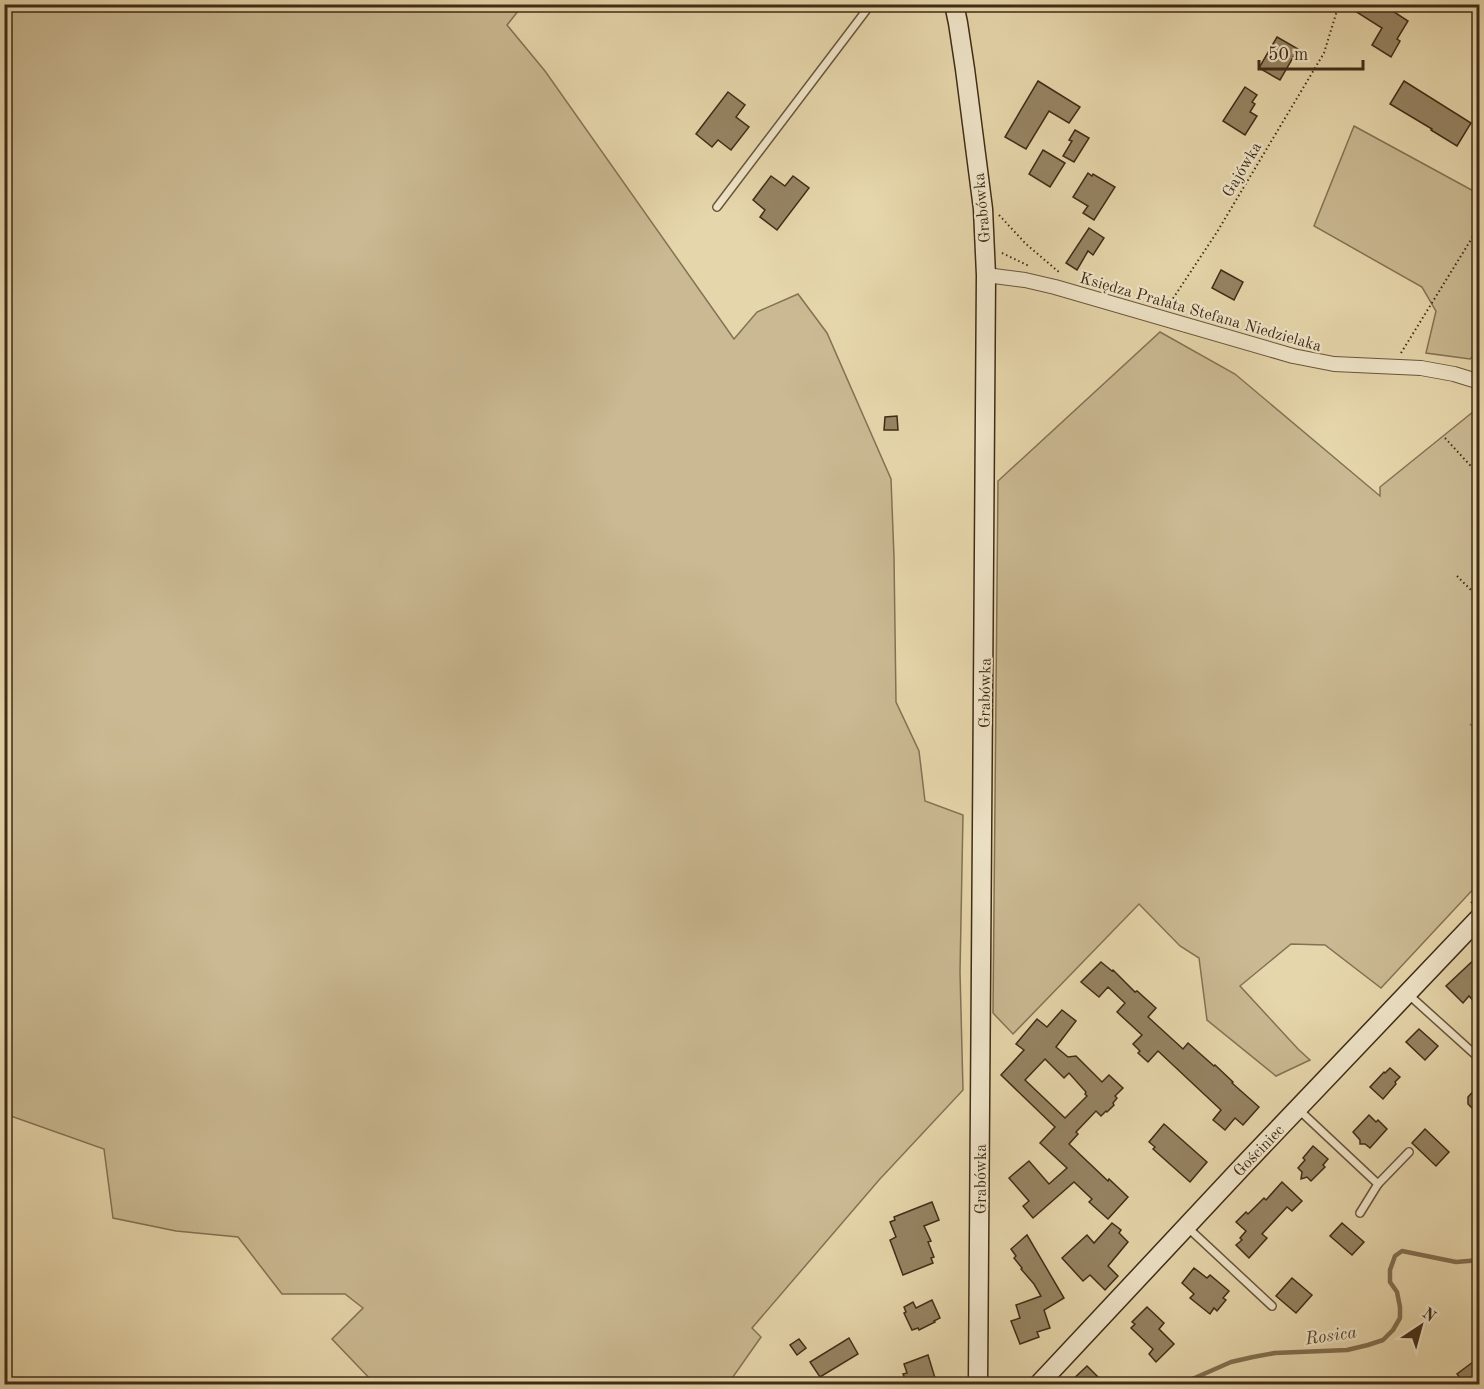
<svg xmlns="http://www.w3.org/2000/svg" width="1484" height="1389" font-family="'Old Standard TT',serif">
<style>
.green{fill:#cab992;stroke:#847254;stroke-width:1.5}
.lines{fill:none;stroke-linecap:round;stroke-linejoin:round}
.stream{stroke:#816f51;stroke-width:4.5}
.building{fill:#968463;stroke:#3f2c16;stroke-width:1.5;fill-rule:evenodd}
.lane-casing{stroke:#69563b;stroke-width:10}
.street-casing{stroke:#69563b;stroke-width:16}
.secondary-casing{stroke:#3f2c16;stroke-width:21}
.path{stroke:#3f2c16;stroke-width:2;stroke-dasharray:1.5 3;stroke-linecap:butt}
.lane{stroke:#efe4c8;stroke-width:7}
.street{stroke:#efe4c8;stroke-width:14}
.secondary{stroke:#efe4c8;stroke-width:18}
.labels{text-anchor:middle;stroke-width:4.5;stroke-linejoin:round;paint-order:stroke}
.street-label{font-size:16px;fill:#3f2c16;stroke:#efe4c8}
.water-label{font-size:18px;font-style:italic;fill:#5a482e;stroke:#efe4c8}
</style>
<rect width="100%" height="100%" fill="#e6d6ab"/>
<filter id="stains"><feTurbulence type="fractalNoise" baseFrequency=".00333" numOctaves="4"/><feColorMatrix values="0 0 0 0 .2 0 0 0 0 .09 0 0 0 0 .02 0 0 0 .5 -.17"/></filter>
<radialGradient id="worn" r=".72"><stop offset=".6" stop-color="#630" stop-opacity="0"/><stop offset="1" stop-color="#630" stop-opacity=".3"/></radialGradient>
<g class="green">
<polygon points="5,4 523,5 507,25 545,71 734,339 757,312 798,294 827,333 891,479 894,557 896,702 919,751 925,801 963,815 960,972 963,1090 879,1180 752,1328 761,1337 728,1384 375,1384 332,1339 363,1308 345,1294 282,1294 238,1237 176,1231 113,1218 104,1149 5,1114"/>
<polygon points="1354,126 1479,194 1479,350 1470,359 1426,353 1436,311 1422,287 1314,226"/>
<polygon points="1160,332 1235,374 1380,496 1380,487 1479,407 1479,732 1470,724 1479,733 1479,883 1381,988 1325,945 1291,944 1240,986 1298,1049 1310,1060 1276,1076 1207,1020 1199,958 1180,946 1139,904 1013,1034 993,1013 998,481"/>
</g>
<g class="lines">
<polyline class="stream" points="1181,1384 1231,1362 1253,1357 1275,1353 1347,1350 1368,1345 1383,1340 1393,1330 1400,1318 1400,1307 1397,1292 1390,1282 1390,1270 1395,1256 1402,1251 1456,1262 1480,1260"/>
</g>
<g class="building">
<polygon points="1344,4 1382,4 1408,21 1397,39 1400,41 1391,57 1372,45 1382,28"/>
<polygon points="1277,37 1298,49 1280,80 1259,68"/>
<polygon points="1038,81 1080,107 1069,123 1049,111 1026,149 1005,137"/>
<polygon points="1404,81 1471,123 1457,146 1431,130 1432,129 1390,104"/>
<polygon points="1245,87 1257,95 1252,102 1255,104 1250,112 1257,116 1245,135 1223,121"/>
<polygon points="728,92 745,105 736,117 749,127 731,150 718,140 712,147 696,134"/>
<polygon points="1075,130 1089,138 1074,162 1063,156 1072,141 1069,140"/>
<polygon points="1043,150 1065,163 1050,187 1029,174"/>
<polygon points="1088,173 1092,176 1093,174 1115,187 1094,220 1083,213 1088,206 1073,197"/>
<polygon points="771,176 785,186 793,176 809,188 777,230 760,217 765,210 753,200"/>
<polygon points="1089,228 1104,238 1093,255 1088,251 1077,270 1066,263"/>
<polygon points="1221,270 1243,282 1234,300 1212,288"/>
<polygon points="897,416 898,430 884,430 885,417"/>
<polygon points="1479,955 1479,1007 1469,996 1463,1003 1446,986"/>
<polygon points="1101,962 1112,971 1113,970 1135,992 1137,991 1156,1008 1148,1017 1183,1049 1188,1043 1214,1066 1215,1065 1233,1082 1232,1083 1259,1107 1243,1125 1235,1118 1225,1130 1213,1120 1221,1110 1158,1051 1148,1062 1138,1053 1140,1051 1133,1044 1142,1035 1117,1012 1125,1003 1108,987 1099,997 1081,982"/>
<path d="M1062 1010 1076 1021 1056 1047 1068 1057 1076 1056 1102 1082 1109 1075 1123 1088 1115 1096 1117 1098 1113 1103 1114 1105 1107 1112 1106 1111 1101 1116 1096 1111 1076 1132 1078 1134 1069 1144 1108 1181 1109 1179 1128 1197 1108 1219 1089 1202 1092 1199 1074 1182 1033 1218 1023 1206 1029 1201 1009 1178 1029 1161 1049 1184 1067 1168 1040 1143 1055 1127 1001 1075 1024 1050 1016 1044 1037 1019 1047 1027ZM1045 1059 1064 1078 1069 1073 1086 1092 1085 1094 1087 1096 1065 1118 1025 1080Z"/>
<polygon points="1419,1029 1438,1046 1425,1060 1406,1042"/>
<polygon points="1390,1068 1400,1077 1395,1082 1396,1084 1383,1099 1370,1087 1384,1072 1385,1073"/>
<polygon points="1479,1085 1479,1115 1468,1104 1468,1097"/>
<polygon points="1369,1115 1376,1122 1378,1120 1387,1129 1370,1148 1365,1144 1360,1144 1360,1140 1353,1132"/>
<polygon points="1164,1124 1207,1162 1190,1182 1153,1149 1155,1147 1149,1142"/>
<polygon points="1425,1129 1449,1152 1436,1166 1412,1143"/>
<polygon points="1313,1146 1328,1159 1323,1165 1325,1167 1311,1181 1307,1177 1301,1179 1302,1172 1298,1168 1305,1160 1303,1158"/>
<polygon points="1282,1182 1302,1201 1292,1211 1287,1207 1262,1234 1267,1238 1249,1258 1236,1245 1242,1240 1240,1238 1246,1231 1236,1222 1246,1212 1248,1214 1264,1198 1266,1200"/>
<polygon points="932,1202 939,1220 924,1226 931,1241 928,1242 934,1257 931,1258 933,1263 903,1275 890,1240 896,1237 890,1222 895,1220 894,1217"/>
<polygon points="1112,1223 1121,1230 1119,1233 1128,1242 1108,1266 1118,1276 1105,1290 1090,1275 1083,1281 1062,1258 1087,1235 1094,1243"/>
<polygon points="1342,1223 1364,1242 1352,1255 1330,1236"/>
<polygon points="1027,1235 1064,1298 1044,1310 1050,1328 1037,1332 1039,1337 1020,1344 1011,1321 1020,1318 1016,1305 1041,1296 1034,1284 1021,1269 1022,1268 1014,1258 1016,1256 1011,1249"/>
<polygon points="1194,1268 1207,1278 1210,1275 1229,1291 1223,1298 1226,1300 1217,1311 1214,1308 1210,1314 1190,1298 1194,1294 1182,1283"/>
<polygon points="1292,1278 1312,1295 1296,1313 1276,1296"/>
<polygon points="932,1300 940,1318 934,1321 935,1322 919,1330 918,1328 912,1330 904,1313 906,1312 904,1307 913,1302 916,1308"/>
<polygon points="1147,1307 1164,1323 1159,1329 1174,1344 1156,1362 1149,1354 1153,1349 1131,1328 1135,1324 1132,1322"/>
<polygon points="849,1338 858,1354 820,1377 810,1362"/>
<polygon points="799,1339 806,1348 797,1355 790,1345"/>
<polygon points="928,1355 935,1378 915,1384 907,1384 903,1374 907,1373 904,1364"/>
<polygon points="1473,1362 1475,1365 1479,1362 1479,1384 1465,1384 1457,1374"/>
<polygon points="1087,1366 1105,1384 1068,1384"/>
</g>
<g class="lines">
<defs>
<g id="lane">
<polyline points="717,207 871,4"/>
<polyline points="1409,995 1480,1059"/>
<polyline points="1298,1109 1378,1184 1409,1152"/>
<polyline points="1360,1213 1378,1184"/>
<polyline points="1186,1226 1272,1306"/>
</g>
<polyline id="street" points="986,275 1025,280 1055,287 1293,356 1334,364 1421,368 1454,374 1480,382"/>
<g id="secondary">
<polyline points="954,4 958,23 965,69 983,209 986,275 978,1384"/>
<polyline points="1039,1384 1242,1167 1480,917"/>
</g>
</defs>
<use href="#lane" class="lane-casing"/>
<use href="#street" class="street-casing"/>
<use href="#secondary" class="secondary-casing"/>
<g class="path">
<polyline points="999,215 1026,244 1060,273"/>
<polyline points="1002,253 1029,266"/>
<polyline points="1154,302 1163,299 1184,309"/>
<polyline points="1168,306 1217,232 1324,53 1339,4"/>
<polyline points="1401,353 1480,225"/>
<polyline points="1445,438 1480,476"/>
<polyline points="1457,576 1480,599"/>
<polyline points="1471,903 1480,894"/>
</g>
<use href="#lane" class="lane"/>
<use href="#street" class="street"/>
<use href="#secondary" class="secondary"/>
</g>
<g class="labels">
<g class="street-label">
<text transform="translate(1241 169) rotate(-59)" y="6">Gajówka</text>
<text transform="translate(981 208) rotate(-95)" y="6">Grabówka</text>
<text transform="translate(1201 311) rotate(16)" y="6">Księdza Prałata Stefana Niedzielaka</text>
<text transform="translate(984 693) rotate(-89)" y="6">Grabówka</text>
<text transform="translate(1258 1150) rotate(-46)" y="6">Gościniec</text>
<text transform="translate(980 1179) rotate(-90)" y="6">Grabówka</text>
</g>
<g class="water-label">
<text transform="translate(1331 1335) rotate(-8)" y="6">Rosica</text>
</g>
</g>
<rect width="1484" height="1389" fill="none" stroke="#e6d6ab" stroke-width="24"/>
<rect x="6" y="6" width="1472" height="1377" fill="none" stroke="#3f2c16" stroke-width="3"/>
<rect x="12" y="12" width="1460" height="1365" fill="none" stroke="#3f2c16" stroke-width="1.5"/>
<g transform="translate(1421 1326) rotate(36)" stroke="#efe4c8" stroke-width="4.5" paint-order="stroke">
<path d="M0-4.5L10 22L0 15L-10 22Z" fill="#3f2c16"/>
<text y="-9" font-size="16" font-weight="bold" text-anchor="middle" fill="#3f2c16">N</text>
</g>
<path d="M1259 60v9h104v-9" fill="none" stroke="#3f2c16" stroke-width="3"/>
<text x="1268" y="60" font-size="18" fill="#3f2c16" stroke="#efe4c8" stroke-width="4.5" paint-order="stroke">50 m</text>
<rect width="100%" height="100%" filter="url(#stains)"/>
<rect width="100%" height="100%" fill="url(#worn)"/>
</svg>
